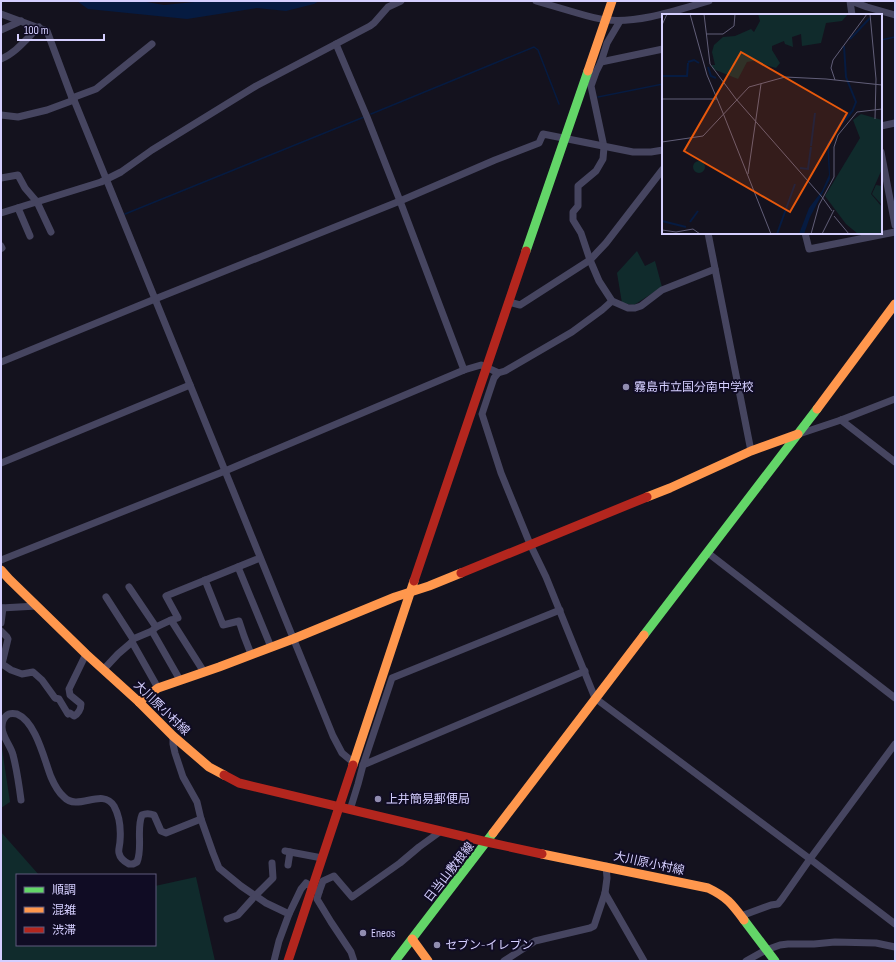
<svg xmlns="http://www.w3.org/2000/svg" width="896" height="962" font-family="'Sofia Sans Condensed','Noto Sans JP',sans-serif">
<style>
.green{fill:#102b2c}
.water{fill:#061b41}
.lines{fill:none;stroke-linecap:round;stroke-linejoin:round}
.stream{stroke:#061b41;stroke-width:1.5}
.street{stroke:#464560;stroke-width:7}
.fast{stroke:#63d668;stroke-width:9}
.slow{stroke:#ff974d;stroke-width:9}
.jam{stroke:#b3261e;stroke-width:9}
.poi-dot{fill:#918db0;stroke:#100c24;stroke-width:1.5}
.labels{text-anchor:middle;stroke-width:4;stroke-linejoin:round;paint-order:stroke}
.poi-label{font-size:12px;fill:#d5cfff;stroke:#100c24;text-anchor:start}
.street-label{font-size:12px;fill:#d5cfff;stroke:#100c24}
.inset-river{fill:none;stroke:#061b41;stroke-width:2}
.inset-road{fill:none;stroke:#615e78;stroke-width:1}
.view{fill:#e8590c;fill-opacity:0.15;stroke:#e8590c;stroke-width:2}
.inset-edge{fill:none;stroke:#d5cfff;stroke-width:2}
</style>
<rect width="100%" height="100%" fill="#14121e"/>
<g class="green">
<polygon points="637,251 645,266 655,261 662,287 634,305 622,303 617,273"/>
<polygon points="1,742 10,802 1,808"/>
<polygon points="1,832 39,875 17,875 17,945 155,945 155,886 196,877 215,961 1,961"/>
</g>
<polygon class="water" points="77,1 141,1 164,5 204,1 319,1 314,4 286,11 257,8 187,19 88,9"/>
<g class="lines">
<g class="stream">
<polyline points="881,40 895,37"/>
<polyline points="598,97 663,84"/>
<polyline points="371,114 534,47 538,50 559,104"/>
<polyline points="125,214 364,117"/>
</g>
<g class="street">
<path d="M536 1C550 5 563 9 577 13 587 16 597 19 607 20 641 23 677 10 709 1"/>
<polyline points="850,1 852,15"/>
<polyline points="851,1 867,7 895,15"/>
<polyline points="1,14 47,31 72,98 74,100"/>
<polyline points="1,30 21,21"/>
<polyline points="336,44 367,117 400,201 464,370"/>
<path d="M1 59C16 53 27 38 39 27"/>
<polyline points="601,62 663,49"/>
<polyline points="72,98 96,89 152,44"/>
<polyline points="1,115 18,117 47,110 74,100 333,736 342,753 354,763"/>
<polyline points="881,126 895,123"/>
<polyline points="881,152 895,225"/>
<polyline points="663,169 606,243 590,260 599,281 612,301 628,308 635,308 641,306 662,290 715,269"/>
<polyline points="1,178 18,175 25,188 37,202 51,232"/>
<polyline points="18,208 30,236"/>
<polyline points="1,213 101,182 121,172 152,150 256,86 370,26 374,23 388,7 401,1"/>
<polyline points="708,233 751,451"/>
<polyline points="805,233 809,249 895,232"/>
<polyline points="1,246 2,248"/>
<polyline points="612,301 602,310 572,332 505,371 498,373 494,378 482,414 501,473 530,544 546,577 595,698 810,859 895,924"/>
<polyline points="509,302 520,305 590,260 581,233 573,220 573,212 578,206 578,186 596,171 603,159 604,147 591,86 596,72 601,62 607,43 620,21"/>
<polyline points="1,362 155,299 400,201 495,160 539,143 543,134 633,152 651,152 663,150"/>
<polyline points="841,420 895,462"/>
<polyline points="799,434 841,420 895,399"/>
<polyline points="1,463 190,385"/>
<polyline points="708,553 895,698"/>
<path d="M1 560 225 471 464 370 481 365C487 368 493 370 498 373"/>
<polyline points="238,567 271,647"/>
<polyline points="205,580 223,625 239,621 244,636 251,654"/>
<polyline points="129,587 156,627"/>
<polyline points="106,597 133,639"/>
<polyline points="1,608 37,606"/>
<polyline points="171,620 178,618 166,596 260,558"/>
<polyline points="1,623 3,608"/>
<path d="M1 631 7 637 8 639 2 664 11 670 22 674 33 672 42 680 55 698 59 699 68 714 70 713 74 716C78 714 81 709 81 704L70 695 69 689 86 654"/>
<polyline points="152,631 180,680"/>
<polyline points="132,642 158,688"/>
<polyline points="104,669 118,654 132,642 133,639 152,631 156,627 171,620 204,672"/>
<polyline points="173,736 173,744 175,753 183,777 197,802 201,819 213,853 219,868 241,886 266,903 289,914 279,941 274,961"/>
<polyline points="363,765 585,671"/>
<path d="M21 800C19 785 17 770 13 755 11 746 2 737 2 727 2 724 3 719 6 716 9 713 12 713 17 714 36 722 44 759 51 777 54 784 58 792 64 797 78 812 102 787 114 806 120 817 121 829 120 841 120 845 118 850 119 853 120 858 125 862 129 864H133L137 862C143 848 136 829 142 815 146 813 149 813 154 815L161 831 166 833 201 819"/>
<polyline points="350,810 358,784 363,765 392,678 560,610"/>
<polyline points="285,851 322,858"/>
<polyline points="288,865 290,852"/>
<polyline points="319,892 317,899 331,922 351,952 354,961"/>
<polyline points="605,893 644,961"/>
<polyline points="289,914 301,889 306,883 319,892 323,881 334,876 352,897 400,863 419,847 441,831"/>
<polyline points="741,916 771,905 778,904 782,899 810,859 895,744"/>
<polyline points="227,919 238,915 255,896 273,878 272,863"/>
<polyline points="504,961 535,941 590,928 594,926 605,893 607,878 606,866"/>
<polyline points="746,961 766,950 780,945 788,944 814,944 835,942 876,943 895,947"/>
</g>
<g class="fast">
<polyline points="526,251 588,71"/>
<polyline points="644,635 817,409"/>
<polyline points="744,920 775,961"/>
<polyline points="395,961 493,833"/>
</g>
<g class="slow">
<polyline points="588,71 612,1"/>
<polyline points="817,409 895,304"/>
<polyline points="647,497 670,488 751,451 798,434"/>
<polyline points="1,570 9,579 86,654 139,702 173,736 209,767 224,775"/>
<polyline points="139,702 158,688 219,667 293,639 395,597 429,586 461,573"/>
<polyline points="353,765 414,581"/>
<polyline points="493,833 644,635"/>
<path d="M542 854 708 888C727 897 732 904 744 920"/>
<polyline points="412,939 428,961"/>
</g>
<g class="jam">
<polyline points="461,573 647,497"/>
<polyline points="414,581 526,251"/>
<polyline points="224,775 239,783 487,842 542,854"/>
<polyline points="288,961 353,765"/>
</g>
</g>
<g class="poi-dot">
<circle cx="626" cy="387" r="4"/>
<circle cx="378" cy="799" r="4"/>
<circle cx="363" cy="933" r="4"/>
<circle cx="437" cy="945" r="4"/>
</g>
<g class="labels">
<g class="poi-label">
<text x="634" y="391">霧島市立国分南中学校</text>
<text x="386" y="803">上井簡易郵便局</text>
<text x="371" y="937">Eneos</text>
<text x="445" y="949">セブン-イレブン</text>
</g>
<g class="street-label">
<text transform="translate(162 708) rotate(44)" y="4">大川原小村線</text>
<text transform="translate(649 863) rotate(12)" y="4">大川原小村線</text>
<text transform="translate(449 872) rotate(-52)" y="4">日当山敷根線</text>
</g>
</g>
<g transform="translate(662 14)">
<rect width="220" height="220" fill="#14121e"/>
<path d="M96 0H186L180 7 164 9 159 29 140 32 139 20 130 23 131 33 123 30 122 27 110 32V36L118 49 114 54 96 49 95 46 85 48 76 65 51 55 49 51H53L50 38 52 31 61 23 73 22 89 15 92 18 98 7ZM199 100 220 106V155L209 180 220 193V220H196L184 210 163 182 198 124 191 106ZM31 153a6 6 0 1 1 12 0a6 6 0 1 1-12 0ZM214 171 220 172V191L210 180Z" fill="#102b2c"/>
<path d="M191 95 192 96 188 102 174 117 167 134 168 165 148 203 142 220H137L147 194 160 177 167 161 165 130 178 108Z" fill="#061b41"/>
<path class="inset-river" d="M188 25 208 4M182 32 184 63 194 88 190 98M26 48 32 46 37 49M46 53 49 62 54 64M0 62H25L26 49M149 132 153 99M138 154 146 155 149 133M0 207 24 213M28 208 36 197M115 220 133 170"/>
<path class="inset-road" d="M28 0 45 61 61 99M42 0 48 50 74 85M208 0 214 65 213 105M0 11 5 0M44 20H61L72 12 73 0M164 65 220 71M173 66 169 54 171 46 205 0M0 85H55M74 85 160 183 170 197M61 99 109 220M0 128 41 122 87 73 123 63 164 65M86 160 99 70M172 202 187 220M0 216 14 218 31 215 38 220M149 220 157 191 172 163V133L176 121 195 98 220 95M160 220 172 196"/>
<path class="view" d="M79 38 185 99 128 198 22 137Z"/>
<rect width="220" height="220" class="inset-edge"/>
</g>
<rect width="896" height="962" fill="none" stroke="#d5cfff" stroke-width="4"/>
<rect x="16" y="874" width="140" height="72" fill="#100c24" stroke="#5f5a7c"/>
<rect x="24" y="887" width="20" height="6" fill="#63d668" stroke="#5f5a7c"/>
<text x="52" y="894" font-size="12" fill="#d5cfff">順調</text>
<rect x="24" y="907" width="20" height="6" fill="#ff974d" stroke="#5f5a7c"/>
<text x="52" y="914" font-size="12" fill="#d5cfff">混雑</text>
<rect x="24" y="927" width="20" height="6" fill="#b3261e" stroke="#5f5a7c"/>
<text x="52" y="934" font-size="12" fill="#d5cfff">渋滞</text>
<path d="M18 34v6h86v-6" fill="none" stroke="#d5cfff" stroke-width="2"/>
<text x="24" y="34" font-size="12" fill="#d5cfff" stroke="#100c24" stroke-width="3" paint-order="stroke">100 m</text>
</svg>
